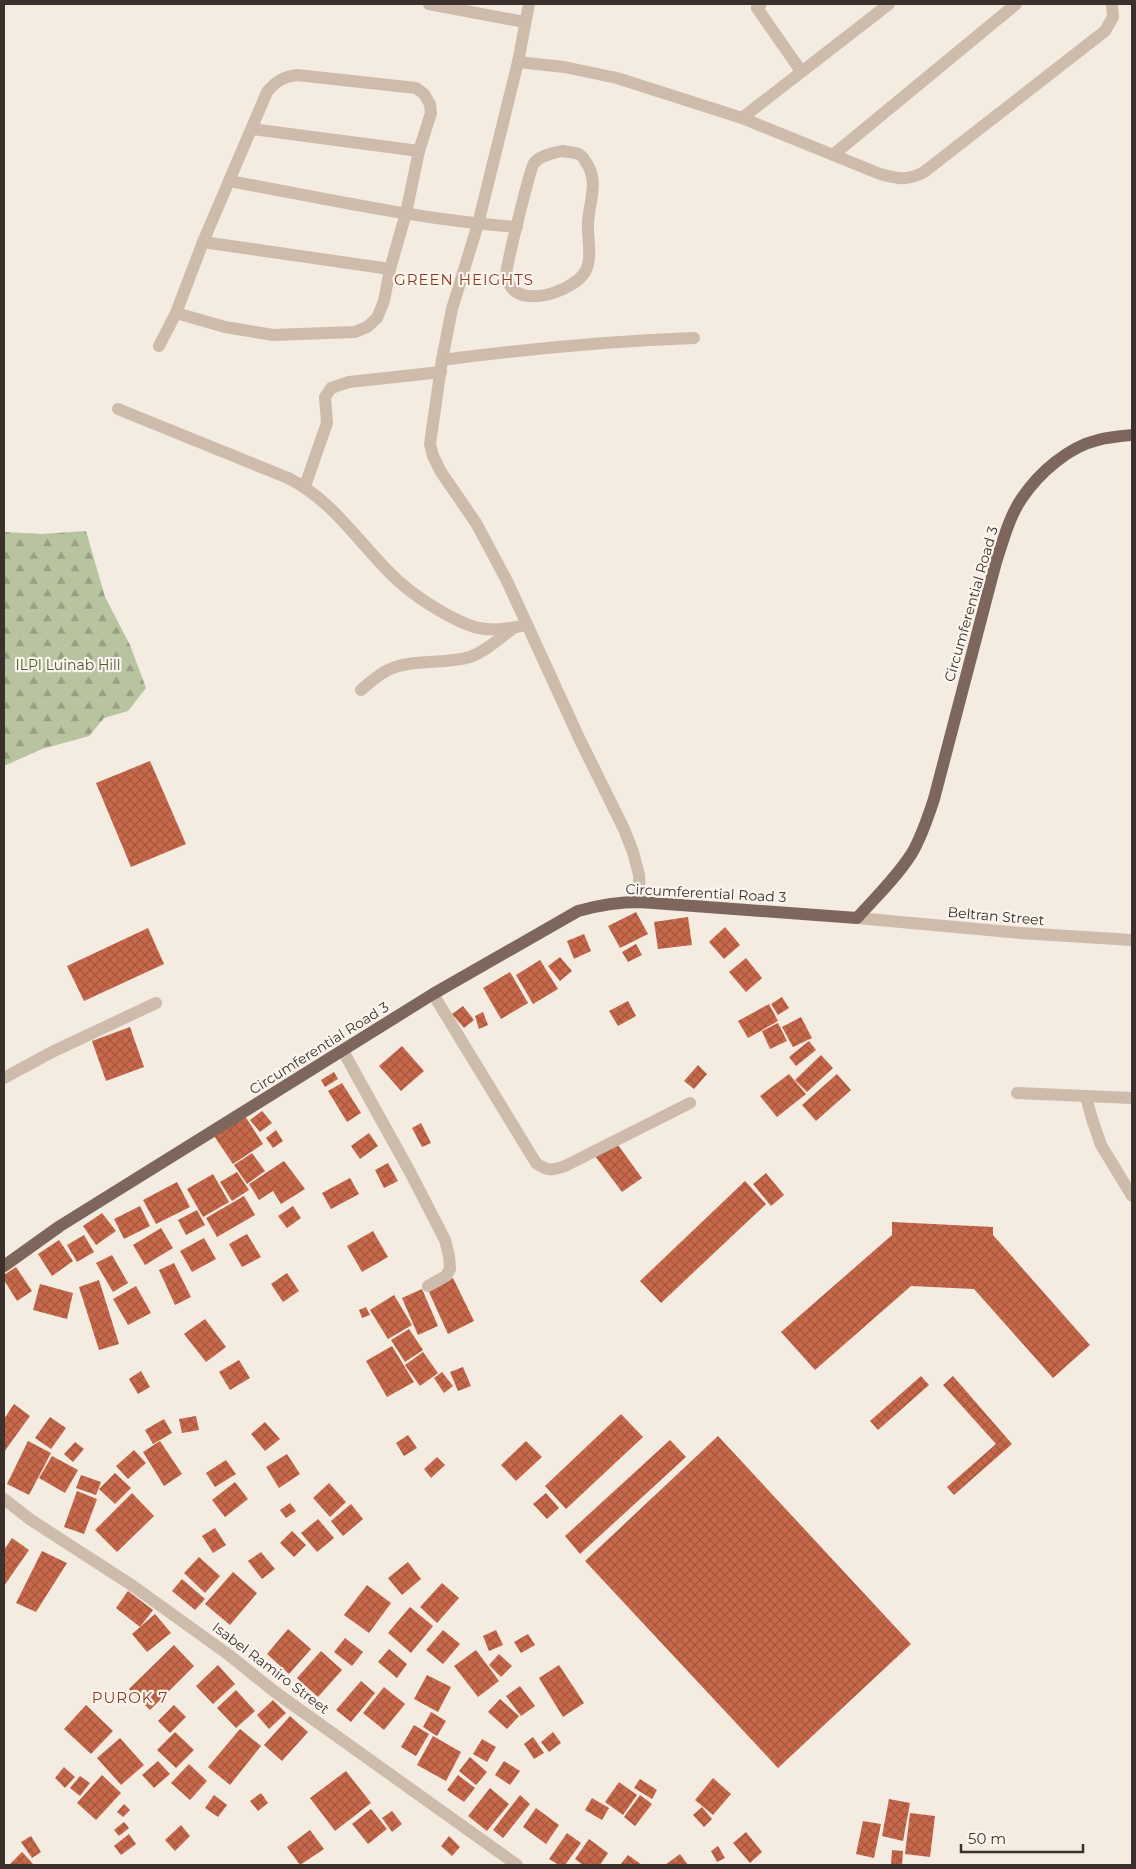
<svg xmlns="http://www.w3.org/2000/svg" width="1136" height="1869" font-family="Montserrat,sans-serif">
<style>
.forest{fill:url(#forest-firs)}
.building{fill:url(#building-cross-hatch)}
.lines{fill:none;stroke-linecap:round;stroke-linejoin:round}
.minor{stroke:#cdbbac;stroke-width:12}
.major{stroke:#7d675c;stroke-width:12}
.labels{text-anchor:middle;stroke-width:4.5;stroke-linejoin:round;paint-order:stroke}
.street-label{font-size:14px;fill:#3b302b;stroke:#fbf5ee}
.park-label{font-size:14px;fill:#4a5a2e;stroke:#fbf5ee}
.neighbourhood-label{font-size:15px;letter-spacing:1px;fill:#8c3b22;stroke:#fbf5ee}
</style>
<defs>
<pattern id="forest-firs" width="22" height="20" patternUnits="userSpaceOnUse" patternTransform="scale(1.25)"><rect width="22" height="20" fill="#b8c4a0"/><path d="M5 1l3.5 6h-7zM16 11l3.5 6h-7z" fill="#97a083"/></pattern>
<pattern id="building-cross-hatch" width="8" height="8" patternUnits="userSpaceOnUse" patternTransform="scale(1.25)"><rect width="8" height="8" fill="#c8694b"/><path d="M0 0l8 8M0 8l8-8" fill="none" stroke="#a4573f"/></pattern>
</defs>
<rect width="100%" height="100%" fill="#f4ebe1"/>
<polygon class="forest" points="86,531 105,597 130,645 146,688 128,711 104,718 89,736 42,749 4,766 4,532 41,534"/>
<g class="building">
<polygon points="150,761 186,844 131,867 96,783"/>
<polygon points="636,912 648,934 620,948 608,926"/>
<polygon points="688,917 692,945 658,949 654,922"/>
<polygon points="725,927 740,945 724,959 709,942"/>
<polygon points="148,928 164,964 84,1001 67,966"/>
<polygon points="584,934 591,951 574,959 567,941"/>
<polygon points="636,944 642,955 628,962 622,952"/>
<polygon points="560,957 572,971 560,981 548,966"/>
<polygon points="746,958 762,978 746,992 729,972"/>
<polygon points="540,960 558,989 533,1004 516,975"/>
<polygon points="510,972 528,1003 501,1019 483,988"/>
<polygon points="782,997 789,1008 778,1015 771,1004"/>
<polygon points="628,1001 636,1016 618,1026 609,1011"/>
<polygon points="769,1004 778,1021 748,1038 738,1021"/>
<polygon points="463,1006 474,1020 464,1028 452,1014"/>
<polygon points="483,1012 488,1025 479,1029 475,1016"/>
<polygon points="801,1017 812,1038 793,1047 782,1027"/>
<polygon points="778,1023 787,1041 770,1049 762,1031"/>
<polygon points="130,1027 144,1067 106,1081 92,1041"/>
<polygon points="809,1041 816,1050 796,1066 789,1057"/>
<polygon points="402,1046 424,1071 401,1091 379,1066"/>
<polygon points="821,1055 833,1068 807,1092 795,1080"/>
<polygon points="698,1065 707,1074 694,1089 684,1081"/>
<polygon points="334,1072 338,1079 325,1087 321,1080"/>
<polygon points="789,1074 806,1094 777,1117 760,1096"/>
<polygon points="837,1074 851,1090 816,1121 802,1105"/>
<polygon points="342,1083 361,1113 347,1122 328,1091"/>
<polygon points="262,1111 272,1123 260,1132 250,1120"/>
<polygon points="245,1116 263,1144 233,1164 214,1136"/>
<polygon points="421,1123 431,1143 422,1147 412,1128"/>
<polygon points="276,1130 283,1141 273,1148 266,1138"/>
<polygon points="369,1133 378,1146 360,1159 351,1146"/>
<polygon points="615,1141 642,1178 622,1192 595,1156"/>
<polygon points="252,1153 265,1171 247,1184 234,1165"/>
<polygon points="284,1161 305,1189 281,1204 273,1191 259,1200 249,1184"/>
<polygon points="388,1163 398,1181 384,1188 375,1170"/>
<polygon points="237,1172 249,1190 232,1201 220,1182"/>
<polygon points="766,1173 784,1195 771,1206 753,1184"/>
<polygon points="213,1174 229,1202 203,1217 187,1189"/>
<polygon points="350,1178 359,1194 331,1209 322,1193"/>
<polygon points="745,1181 766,1204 661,1303 640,1281"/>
<polygon points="177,1182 190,1207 156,1224 143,1200"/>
<polygon points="244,1196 255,1215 217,1237 206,1218"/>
<polygon points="140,1206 150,1226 124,1239 114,1219"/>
<polygon points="293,1206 301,1218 287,1228 278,1216"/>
<polygon points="197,1210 205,1225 186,1235 178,1220"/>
<polygon points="102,1213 116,1231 96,1245 83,1226"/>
<polygon points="892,1222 993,1227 993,1235 1090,1345 1053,1378 974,1289 911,1286 815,1370 781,1332 892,1235"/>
<polygon points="161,1228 173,1248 145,1265 133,1245"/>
<polygon points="373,1231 388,1257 362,1272 347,1246"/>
<polygon points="247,1234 261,1257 242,1267 229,1244"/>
<polygon points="84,1235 94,1252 77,1262 67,1245"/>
<polygon points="204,1238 216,1259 192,1272 180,1251"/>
<polygon points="59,1240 73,1261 52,1276 38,1254"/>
<polygon points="112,1255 128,1283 113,1292 96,1263"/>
<polygon points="174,1263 191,1297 175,1305 159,1270"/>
<polygon points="16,1267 32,1291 17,1301 4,1280 4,1275"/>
<polygon points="287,1273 299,1291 283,1302 271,1284"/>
<polygon points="453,1278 474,1321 448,1334 428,1290"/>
<polygon points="99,1280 119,1344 99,1350 79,1287"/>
<polygon points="40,1284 73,1293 67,1319 33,1310"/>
<polygon points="136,1286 151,1313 128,1325 113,1299"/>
<polygon points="422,1289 438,1326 418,1335 402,1298"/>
<polygon points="394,1295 412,1325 388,1339 370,1310"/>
<polygon points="366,1307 370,1315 362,1318 359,1310"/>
<polygon points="205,1319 226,1347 206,1362 184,1334"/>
<polygon points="409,1329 423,1350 405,1362 391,1340"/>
<polygon points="392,1346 414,1382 387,1397 366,1361"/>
<polygon points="423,1352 438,1373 420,1386 405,1365"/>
<polygon points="239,1360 250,1378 230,1390 219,1372"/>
<polygon points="463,1367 471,1386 458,1391 450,1372"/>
<polygon points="141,1371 150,1387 138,1394 129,1379"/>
<polygon points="442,1372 453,1386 444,1393 434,1378"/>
<polygon points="921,1376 929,1385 878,1430 870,1421"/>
<polygon points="953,1376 1012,1444 954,1495 947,1487 996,1444 943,1385"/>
<polygon points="14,1404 30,1416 4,1452 4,1419"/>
<polygon points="621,1414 643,1437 566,1509 545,1486"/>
<polygon points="196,1416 199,1430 182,1433 179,1419"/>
<polygon points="50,1417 66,1428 51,1449 35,1438"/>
<polygon points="164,1419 172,1433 153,1444 145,1430"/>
<polygon points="265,1422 280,1439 265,1451 251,1434"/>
<polygon points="408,1435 417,1448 404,1456 396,1443"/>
<polygon points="718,1436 911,1644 778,1768 585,1561"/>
<polygon points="670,1440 686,1457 580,1554 565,1536"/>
<polygon points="28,1441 51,1453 29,1495 7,1484"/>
<polygon points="160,1441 182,1474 164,1486 143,1452"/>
<polygon points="526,1441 542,1457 516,1481 501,1465"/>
<polygon points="75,1442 84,1449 73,1462 64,1454"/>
<polygon points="134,1450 146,1463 128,1479 116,1466"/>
<polygon points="287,1454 300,1474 279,1488 266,1467"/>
<polygon points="52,1456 78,1470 65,1493 39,1478"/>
<polygon points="437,1457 445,1465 431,1478 424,1469"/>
<polygon points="226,1460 236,1474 215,1487 206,1473"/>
<polygon points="115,1473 131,1488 115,1504 99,1489"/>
<polygon points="81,1475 101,1482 96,1495 76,1488"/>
<polygon points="235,1482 248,1499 225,1517 212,1500"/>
<polygon points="329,1483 346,1502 330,1517 313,1498"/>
<polygon points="77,1491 97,1499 84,1534 64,1527"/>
<polygon points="132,1493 154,1516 117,1552 95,1530"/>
<polygon points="546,1493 559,1508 547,1519 533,1504"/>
<polygon points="290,1503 296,1511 286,1518 280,1510"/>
<polygon points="351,1504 363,1519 343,1536 331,1521"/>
<polygon points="318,1519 334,1538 317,1552 301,1533"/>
<polygon points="215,1528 226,1545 213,1553 202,1536"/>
<polygon points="292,1531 306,1545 294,1557 280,1543"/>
<polygon points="12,1538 29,1550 4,1586 4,1550"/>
<polygon points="42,1551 67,1563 36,1612 16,1603"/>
<polygon points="261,1552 275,1569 262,1579 248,1561"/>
<polygon points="199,1557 220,1576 205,1593 184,1573"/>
<polygon points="408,1562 421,1579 402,1595 388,1578"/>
<polygon points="233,1572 257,1593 230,1625 205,1604"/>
<polygon points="182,1579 205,1599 195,1610 172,1591"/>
<polygon points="442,1583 459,1598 437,1623 420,1607"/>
<polygon points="367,1585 391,1603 369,1633 344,1615"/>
<polygon points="128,1591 153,1610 140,1627 116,1608"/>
<polygon points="410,1607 433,1626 411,1653 388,1633"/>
<polygon points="155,1614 171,1633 147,1652 132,1634"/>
<polygon points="288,1629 311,1649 289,1674 267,1654"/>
<polygon points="443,1630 460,1644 443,1664 426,1650"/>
<polygon points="496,1630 503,1645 489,1651 483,1636"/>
<polygon points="528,1634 535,1645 521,1653 514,1642"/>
<polygon points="345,1638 363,1652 352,1666 334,1652"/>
<polygon points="174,1645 194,1666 150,1710 129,1689"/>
<polygon points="389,1649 407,1664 397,1678 378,1662"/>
<polygon points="476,1650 499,1681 478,1697 454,1666"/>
<polygon points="321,1651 342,1670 318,1697 297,1678"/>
<polygon points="499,1654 512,1666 501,1677 489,1665"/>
<polygon points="218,1665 235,1684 213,1704 196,1686"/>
<polygon points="559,1665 584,1703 563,1717 539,1678"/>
<polygon points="427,1675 451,1687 438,1712 414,1699"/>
<polygon points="361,1681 375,1693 351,1722 336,1710"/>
<polygon points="520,1686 535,1706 521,1716 506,1696"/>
<polygon points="384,1687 405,1704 384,1730 363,1713"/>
<polygon points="236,1690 255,1711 236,1728 217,1708"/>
<polygon points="500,1699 519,1716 507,1729 488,1712"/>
<polygon points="273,1700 286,1713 269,1729 257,1715"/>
<polygon points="86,1705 113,1731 91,1754 64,1729"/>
<polygon points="174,1705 186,1717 170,1733 158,1721"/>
<polygon points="431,1712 446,1721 437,1736 423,1727"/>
<polygon points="290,1716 308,1732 282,1761 264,1745"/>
<polygon points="414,1725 429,1734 416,1756 401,1747"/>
<polygon points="240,1729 261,1746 230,1785 208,1767"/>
<polygon points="175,1732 194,1750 176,1768 157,1750"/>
<polygon points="553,1732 561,1743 549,1752 541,1742"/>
<polygon points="433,1736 461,1752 446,1781 417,1765"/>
<polygon points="533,1737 544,1753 534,1759 524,1744"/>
<polygon points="120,1738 144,1765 121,1785 97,1758"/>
<polygon points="482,1739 496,1747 487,1762 473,1754"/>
<polygon points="470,1757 487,1772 476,1785 459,1771"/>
<polygon points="158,1761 170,1774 154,1788 142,1775"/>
<polygon points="504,1761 520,1771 510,1785 495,1775"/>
<polygon points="189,1764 207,1781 190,1800 171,1783"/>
<polygon points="64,1767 75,1777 65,1788 55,1778"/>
<polygon points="346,1771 371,1803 335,1831 310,1798"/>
<polygon points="102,1775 121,1793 96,1820 77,1803"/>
<polygon points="458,1775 475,1788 464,1802 447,1790"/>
<polygon points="80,1776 90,1783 80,1796 70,1788"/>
<polygon points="713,1778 731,1794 713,1815 695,1800"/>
<polygon points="640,1779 657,1790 652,1799 634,1788"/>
<polygon points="619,1782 637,1795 623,1815 605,1802"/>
<polygon points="490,1788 509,1804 487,1831 468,1816"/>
<polygon points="261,1793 268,1803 258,1811 250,1801"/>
<polygon points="214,1795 227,1805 218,1817 205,1808"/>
<polygon points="520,1795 530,1804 503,1838 493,1830"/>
<polygon points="640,1795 652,1804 635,1826 624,1817"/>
<polygon points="592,1798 609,1808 602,1820 585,1810"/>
<polygon points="889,1799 910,1803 903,1841 882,1836"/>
<polygon points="124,1804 130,1810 123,1817 117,1812"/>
<polygon points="702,1807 712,1819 704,1827 693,1815"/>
<polygon points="536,1808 559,1825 546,1844 523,1827"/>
<polygon points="371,1809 387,1829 368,1844 352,1824"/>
<polygon points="392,1811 402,1824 392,1832 382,1818"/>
<polygon points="910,1813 935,1816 930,1857 905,1854"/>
<polygon points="863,1821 881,1824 874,1858 856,1854"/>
<polygon points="124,1822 129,1828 119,1836 114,1830"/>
<polygon points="181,1825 190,1836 175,1851 165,1840"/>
<polygon points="310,1830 324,1849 300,1865 287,1847"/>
<polygon points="746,1832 762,1852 750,1863 733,1843"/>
<polygon points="567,1833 581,1843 565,1865 559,1865 549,1859"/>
<polygon points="129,1834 136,1844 121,1855 114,1846"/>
<polygon points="31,1836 41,1852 32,1858 21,1842"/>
<polygon points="449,1836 460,1847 452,1856 441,1846"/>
<polygon points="589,1839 608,1853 600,1865 583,1865 575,1859"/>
<polygon points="718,1846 725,1858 717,1862 711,1851"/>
<polygon points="892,1850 903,1851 902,1865 891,1865"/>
<polygon points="22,1852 33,1864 31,1865 9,1865"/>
<polygon points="680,1854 688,1865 665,1865"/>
<polygon points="628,1855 642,1865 620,1865"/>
</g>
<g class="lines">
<g class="minor">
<polyline points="429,4 524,22"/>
<polyline points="529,4 518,62 478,224 452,309 442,360 430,444 433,456 441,472 476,523 507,581 580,740 624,829 633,852 639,875 640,902"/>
<polyline points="761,4 757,8 801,71"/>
<path d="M518 62 564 67 617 78 742 118 880 174C898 179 907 181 924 172L1105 31 1113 17 1112 4"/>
<polyline points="742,118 889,4"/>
<polyline points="252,129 419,151"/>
<path d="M562 151C567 152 576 152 580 155 582 156 584 159 585 161 600 180 589 202 588 223 587 238 593 259 585 272 573 291 522 309 509 284 508 282 507 280 506 277 505 270 530 169 534 163 541 155 553 153 562 151Z"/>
<polyline points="833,155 1016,4"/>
<path d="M229 181C324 198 420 220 517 227"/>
<polyline points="203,242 390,269"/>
<path d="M159 346 176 313 203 242 267 92C276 81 283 77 297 75L416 88 424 94 430 104 431 113 419 151 406 213 390 269 384 301 377 318 367 327 355 332 273 335 225 327 176 313"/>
<path d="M442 360C526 349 610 341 694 338"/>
<path d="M118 409 288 478C329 498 355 537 386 569 401 585 418 598 437 609 472 630 487 634 527 625"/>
<polyline points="305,486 327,423 325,397 331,388 349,382 441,372"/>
<path d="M361 690C369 683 377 676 386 671 411 658 443 665 470 657 486 651 499 639 512 629"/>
<polyline points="857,918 1020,933 1132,940"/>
<path d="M433 994 536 1163C547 1171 552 1171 565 1166L690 1103"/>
<polyline points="343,1051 410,1172 445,1240 449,1256 450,1269 446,1276 428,1286"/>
<polyline points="4,1078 52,1052 156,1003"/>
<polyline points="1017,1093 1132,1098"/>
<polyline points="1086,1097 1092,1119 1101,1145 1132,1196"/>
<polyline points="4,1499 31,1520 133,1586 229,1655 275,1692 517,1865"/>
</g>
<path class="major" d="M4 1266 60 1226 433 994 578 911C599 905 618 902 640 902L857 918C876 897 897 877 912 853 922 836 928 817 934 799L996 562C1003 541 1009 517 1022 498 1039 473 1068 447 1098 440 1109 437 1121 436 1132 435"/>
</g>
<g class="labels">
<g class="street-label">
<text transform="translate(971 604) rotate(-74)" y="5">Circumferential Road 3</text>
<text transform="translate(706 893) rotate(3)" y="5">Circumferential Road 3</text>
<text transform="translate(996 916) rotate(5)" y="5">Beltran Street</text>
<text transform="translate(319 1048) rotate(-32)" y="5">Circumferential Road 3</text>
<text transform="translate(271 1668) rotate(37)" y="5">Isabel Ramiro Street</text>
</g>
<g class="park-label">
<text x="68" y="670">ILPI Luinab Hill</text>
</g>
<g class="neighbourhood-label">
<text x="464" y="285">GREEN HEIGHTS</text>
<text x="130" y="1703">PUROK 7</text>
</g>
</g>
<rect width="1136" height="1869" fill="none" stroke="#3b302b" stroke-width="10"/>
<path d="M961 1844v8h122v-8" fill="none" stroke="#3b302b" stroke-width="2.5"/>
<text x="968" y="1844" font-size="15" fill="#3b302b" stroke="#fbf5ee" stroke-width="4" paint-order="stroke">50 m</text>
</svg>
